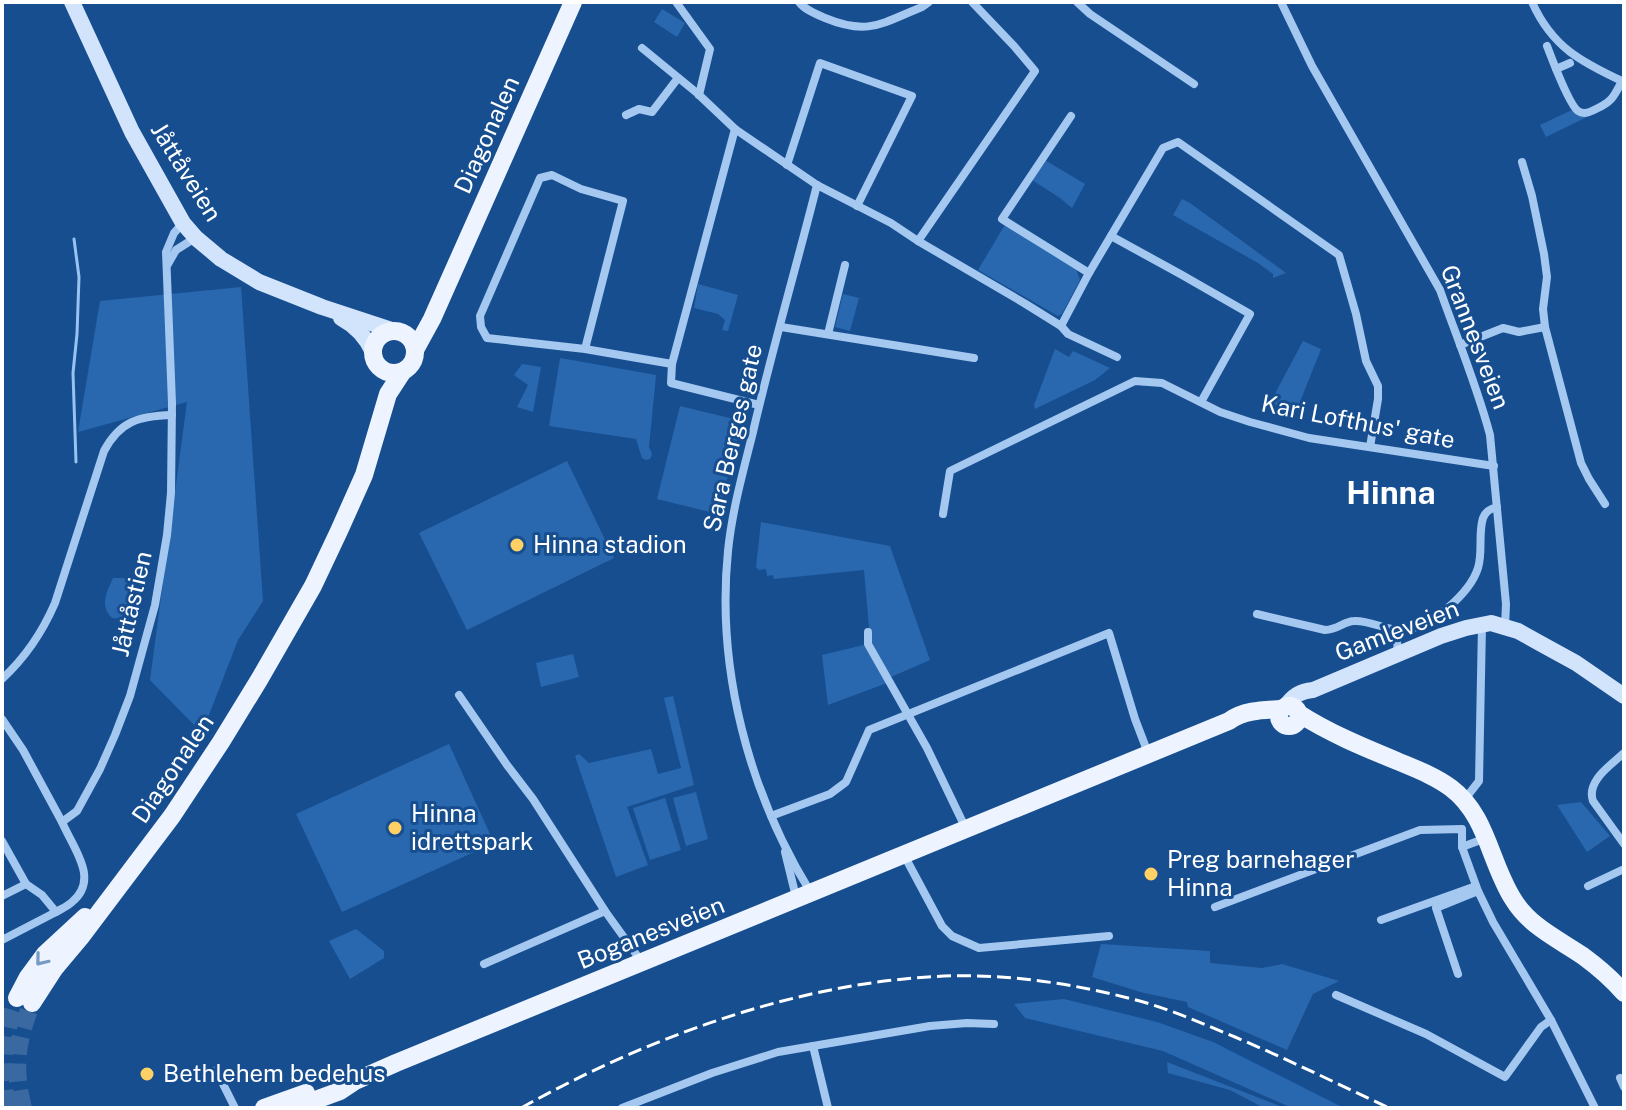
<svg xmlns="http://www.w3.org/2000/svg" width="1626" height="1110" font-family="'Public Sans',sans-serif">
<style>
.green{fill:#2968af}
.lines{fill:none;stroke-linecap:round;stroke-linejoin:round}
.stream{stroke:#97c3f2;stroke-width:3}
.primary-tunnel{stroke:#3a69a1;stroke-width:18;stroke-dasharray:18 9;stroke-linecap:butt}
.street{stroke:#a4c8f0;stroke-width:8}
.secondary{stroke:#d2e4fb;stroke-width:16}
.primary{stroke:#edf4ff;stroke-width:18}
.rail{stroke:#fff;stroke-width:3;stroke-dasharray:14 6;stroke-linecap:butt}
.oneway{stroke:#7799c2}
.poi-dot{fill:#ffd063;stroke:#174e90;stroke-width:3}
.labels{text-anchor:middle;stroke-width:6;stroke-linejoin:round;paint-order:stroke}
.street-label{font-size:24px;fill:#fff;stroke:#174e90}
.poi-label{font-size:24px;fill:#fff;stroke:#174e90;text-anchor:start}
.district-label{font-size:32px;font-weight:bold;fill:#fff;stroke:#174e90}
</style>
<rect width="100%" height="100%" fill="#174e90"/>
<g class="green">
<polygon points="662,9 685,23 677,37 654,22"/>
<polygon points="1572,110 1591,115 1546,137 1540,125"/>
<polygon points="1045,160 1085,184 1072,208 1060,198 1032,180"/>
<polygon points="1182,199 1190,203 1286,273 1273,278 1273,274 1258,263 1173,215"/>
<polygon points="1006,223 1076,269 1080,280 1062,314 1058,316 978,270"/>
<polygon points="698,284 738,295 728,331 722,330 725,320 718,314 694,308"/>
<polygon points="241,287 263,601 238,640 202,733 150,680 187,402 78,432 100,301"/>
<polygon points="843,294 859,298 850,331 835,327"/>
<polygon points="1303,341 1321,349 1296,412 1270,403"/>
<polygon points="1055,349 1069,357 1073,351 1110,368 1095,380 1035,409 1034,405"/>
<polygon points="560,358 656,375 649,447 652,454 650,459 646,460 642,458 636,439 549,426"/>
<polygon points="522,364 541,367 533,412 517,407 528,385 514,375"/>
<polygon points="680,406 742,421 718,514 657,499"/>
<polygon points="567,461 614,558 467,630 419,533"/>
<polygon points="761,522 890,546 930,660 891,677 870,639 864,570 774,579 773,575 767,576 766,569 759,570 756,567"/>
<path d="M113 578H126C129 594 138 621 112 618 99 605 107 592 113 578Z"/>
<polygon points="864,645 887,683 828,705 822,655"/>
<polygon points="573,654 579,677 541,687 536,663"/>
<polygon points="673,696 694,785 627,807 648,865 616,877 575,756 579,754 589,763 651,749 658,774 681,768 664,698"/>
<polygon points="449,744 494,843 342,912 296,814"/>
<polygon points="696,792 708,839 686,846 673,798"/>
<polygon points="665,798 681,850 650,860 633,808"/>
<polygon points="1581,802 1610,836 1587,852 1557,805"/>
<polygon points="356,929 384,951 384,958 350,979 329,941"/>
<polygon points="1101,944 1210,951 1210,963 1262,968 1282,964 1339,981 1313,994 1287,1050 1188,1007 1187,1002 1144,993 1092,977"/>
<polygon points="1064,999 1157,1022 1213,1042 1344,1108 1292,1108 1163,1051 1025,1018 1014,1004"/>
<polygon points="1167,1062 1285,1108 1264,1108 1230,1090 1168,1073"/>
</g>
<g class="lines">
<polyline class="stream" points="74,239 79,277 77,334 73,373 76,462"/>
<g class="primary-tunnel">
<path d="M7 1108C0 1067 3 1037 17 998"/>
<path d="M23 1108C13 1069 16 1041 32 1003"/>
</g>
<g class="street">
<polyline points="676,2 710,49 699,95"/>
<path d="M799 2C805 10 816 14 825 18 869 36 882 23 922 7L929 2"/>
<polyline points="1077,2 1090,14 1194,84"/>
<path d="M1281 2 1312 66 1440 290C1457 338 1477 386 1490 435L1506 604 1505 627"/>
<path d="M1532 2C1552 47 1581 62 1624 82"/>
<path d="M1547 46C1552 59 1569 105 1578 111 1584 115 1590 112 1596 109 1613 101 1614 96 1622 81"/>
<polyline points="642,48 697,93 735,129 817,185 891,223 918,241 1024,303 1061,326 1068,334 1117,357"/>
<polyline points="1556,69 1570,63"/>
<polyline points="626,115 639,109 652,112 678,78"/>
<polyline points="1071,116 1002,219 1089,273"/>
<polyline points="1522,162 1532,196 1544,254 1547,277 1543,309 1545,327 1581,463 1589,479 1605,504"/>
<polyline points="787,165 820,63 912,96 857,206"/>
<polyline points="1111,236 1182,275 1250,314 1201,402"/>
<polyline points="918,241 1035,71 1014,46 972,2"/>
<polyline points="168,264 176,250 195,238"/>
<polyline points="1061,326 1089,273 1163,148 1178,142 1339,255 1356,314 1366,361 1378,386 1378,399 1370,447"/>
<polyline points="781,327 974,358"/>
<polyline points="828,334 845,265"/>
<polyline points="1460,345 1503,328 1519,332 1545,327"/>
<polyline points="585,349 623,201 581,189 552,175 540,178 480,316 481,327 487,338 585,349 672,364 671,383 759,405"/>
<polyline points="672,364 735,129"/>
<polyline points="943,514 950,471 1135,381 1162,383 1220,412 1250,422 1309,438 1494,466"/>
<path d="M1257 614 1325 630C1338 630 1344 621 1354 621 1370 620 1387 631 1403 630 1431 628 1470 593 1478 568 1483 552 1478 534 1483 518 1486 511 1490 509 1497 507"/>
<polyline points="868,632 868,644 927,748 966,829"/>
<polyline points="1398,655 1397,640 1399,630"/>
<path d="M2 679C26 657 42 633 55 603L104 451C120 421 139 416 172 415"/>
<polyline points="459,695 507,765 533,799 605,911 641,961"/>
<polyline points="2,719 23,750 62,822"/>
<path d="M1624 753C1611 765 1586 781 1593 801L1624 844"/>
<polyline points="1465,799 1479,781 1482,625"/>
<polyline points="771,816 830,794 846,782 869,730 1109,633 1135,719 1148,753"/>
<polyline points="1486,838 1462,847 1478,891 1493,922 1551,1020 1595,1108"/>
<path d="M2 841 26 884 42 895 56 912C61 909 68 906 72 902 100 879 73 848 62 822L77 811 100 769 115 735 130 696 155 605 167 535 171 493 172 403 166 252 174 233 183 223"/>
<polyline points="785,852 796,897"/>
<polyline points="904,855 942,926 952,936 979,948 1109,936"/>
<polyline points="1588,886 1624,869"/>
<path d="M811 893C749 793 716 669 728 551 732 511 743 472 753 432 772 350 796 268 817 185"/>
<polyline points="2,896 26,884"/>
<polyline points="1215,907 1420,830 1462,829 1462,847"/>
<polyline points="1381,920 1476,886"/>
<polyline points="2,940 56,912"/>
<polyline points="484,964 605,911"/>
<polyline points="1458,974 1436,908 1478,891"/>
<polyline points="1336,995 1426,1034 1505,1077 1541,1027 1551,1020"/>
<polyline points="813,1046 828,1108"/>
<polyline points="216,1070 235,1108"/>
<polyline points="1620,1078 1624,1087"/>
<polyline points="622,1108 712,1073 778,1052 930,1026 967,1023 994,1024"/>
</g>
<g class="secondary">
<polyline points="72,2 132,132 183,223 196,238 221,259 259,282 322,307 395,331"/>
<path d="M341 318C356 326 366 337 373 352"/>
<path d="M1285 707C1293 696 1300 691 1313 690L1441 636 1466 628 1491 623 1518 631 1545 646 1576 663 1624 696"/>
</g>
<g class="primary">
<circle cx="394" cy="352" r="21"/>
<polyline points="415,350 432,319 573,2"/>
<circle cx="1289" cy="716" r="10"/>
<path d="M1298 713C1329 733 1363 747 1397 761 1416 769 1435 776 1451 788 1487 815 1490 863 1513 899 1529 926 1558 939 1583 956 1598 967 1612 979 1624 993"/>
<polyline points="17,998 28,977 45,954 85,917"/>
<polyline points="32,1003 54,969 80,938 172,816 221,742 259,680 313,586 339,531 364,475 388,394 403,371"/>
<polyline points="264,1108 306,1093"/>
<path d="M294 1108 340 1091 355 1081 396 1063 1229 721C1244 710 1264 710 1282 709"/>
</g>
<path class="rail" d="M521 1108C643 1040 787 986 928 977 996 972 1066 982 1132 999 1168 1008 1201 1023 1235 1037 1287 1059 1338 1084 1389 1108"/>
</g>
<defs><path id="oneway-chevron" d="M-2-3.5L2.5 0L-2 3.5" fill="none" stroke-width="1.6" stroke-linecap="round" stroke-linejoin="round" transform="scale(2)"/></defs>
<use class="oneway" href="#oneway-chevron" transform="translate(41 960) rotate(129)"/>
<g class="poi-dot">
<circle cx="517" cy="545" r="8"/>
<circle cx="395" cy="828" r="8"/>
<circle cx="1151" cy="874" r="8"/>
<circle cx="147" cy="1074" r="8"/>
</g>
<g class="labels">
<g class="street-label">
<text transform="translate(487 135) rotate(-66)" y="8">Diagonalen</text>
<text transform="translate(186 172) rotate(58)" y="8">Jåttåveien</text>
<text transform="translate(1475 337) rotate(69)" y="8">Grannesveien</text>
<text transform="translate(1358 422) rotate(11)" y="8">Kari Lofthus' gate</text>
<text transform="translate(733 438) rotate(-77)" y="8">Sara Berges gate</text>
<text transform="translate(132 604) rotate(-77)" y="8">Jåttåstien</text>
<text transform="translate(1397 631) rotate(-21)" y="8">Gamleveien</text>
<text transform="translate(173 769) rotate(-56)" y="8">Diagonalen</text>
<text transform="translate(651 933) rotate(-22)" y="8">Boganesveien</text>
</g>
<g class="poi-label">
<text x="533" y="553">Hinna stadion</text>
<text x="411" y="822">Hinna<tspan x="411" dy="28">idrettspark</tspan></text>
<text x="1167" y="868">Preg barnehager<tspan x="1167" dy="28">Hinna</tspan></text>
<text x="163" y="1082">Bethlehem bedehus</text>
</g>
<g class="district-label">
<text x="1391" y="504">Hinna</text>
</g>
</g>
<rect width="1626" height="1110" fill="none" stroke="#ffffff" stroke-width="8"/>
</svg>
